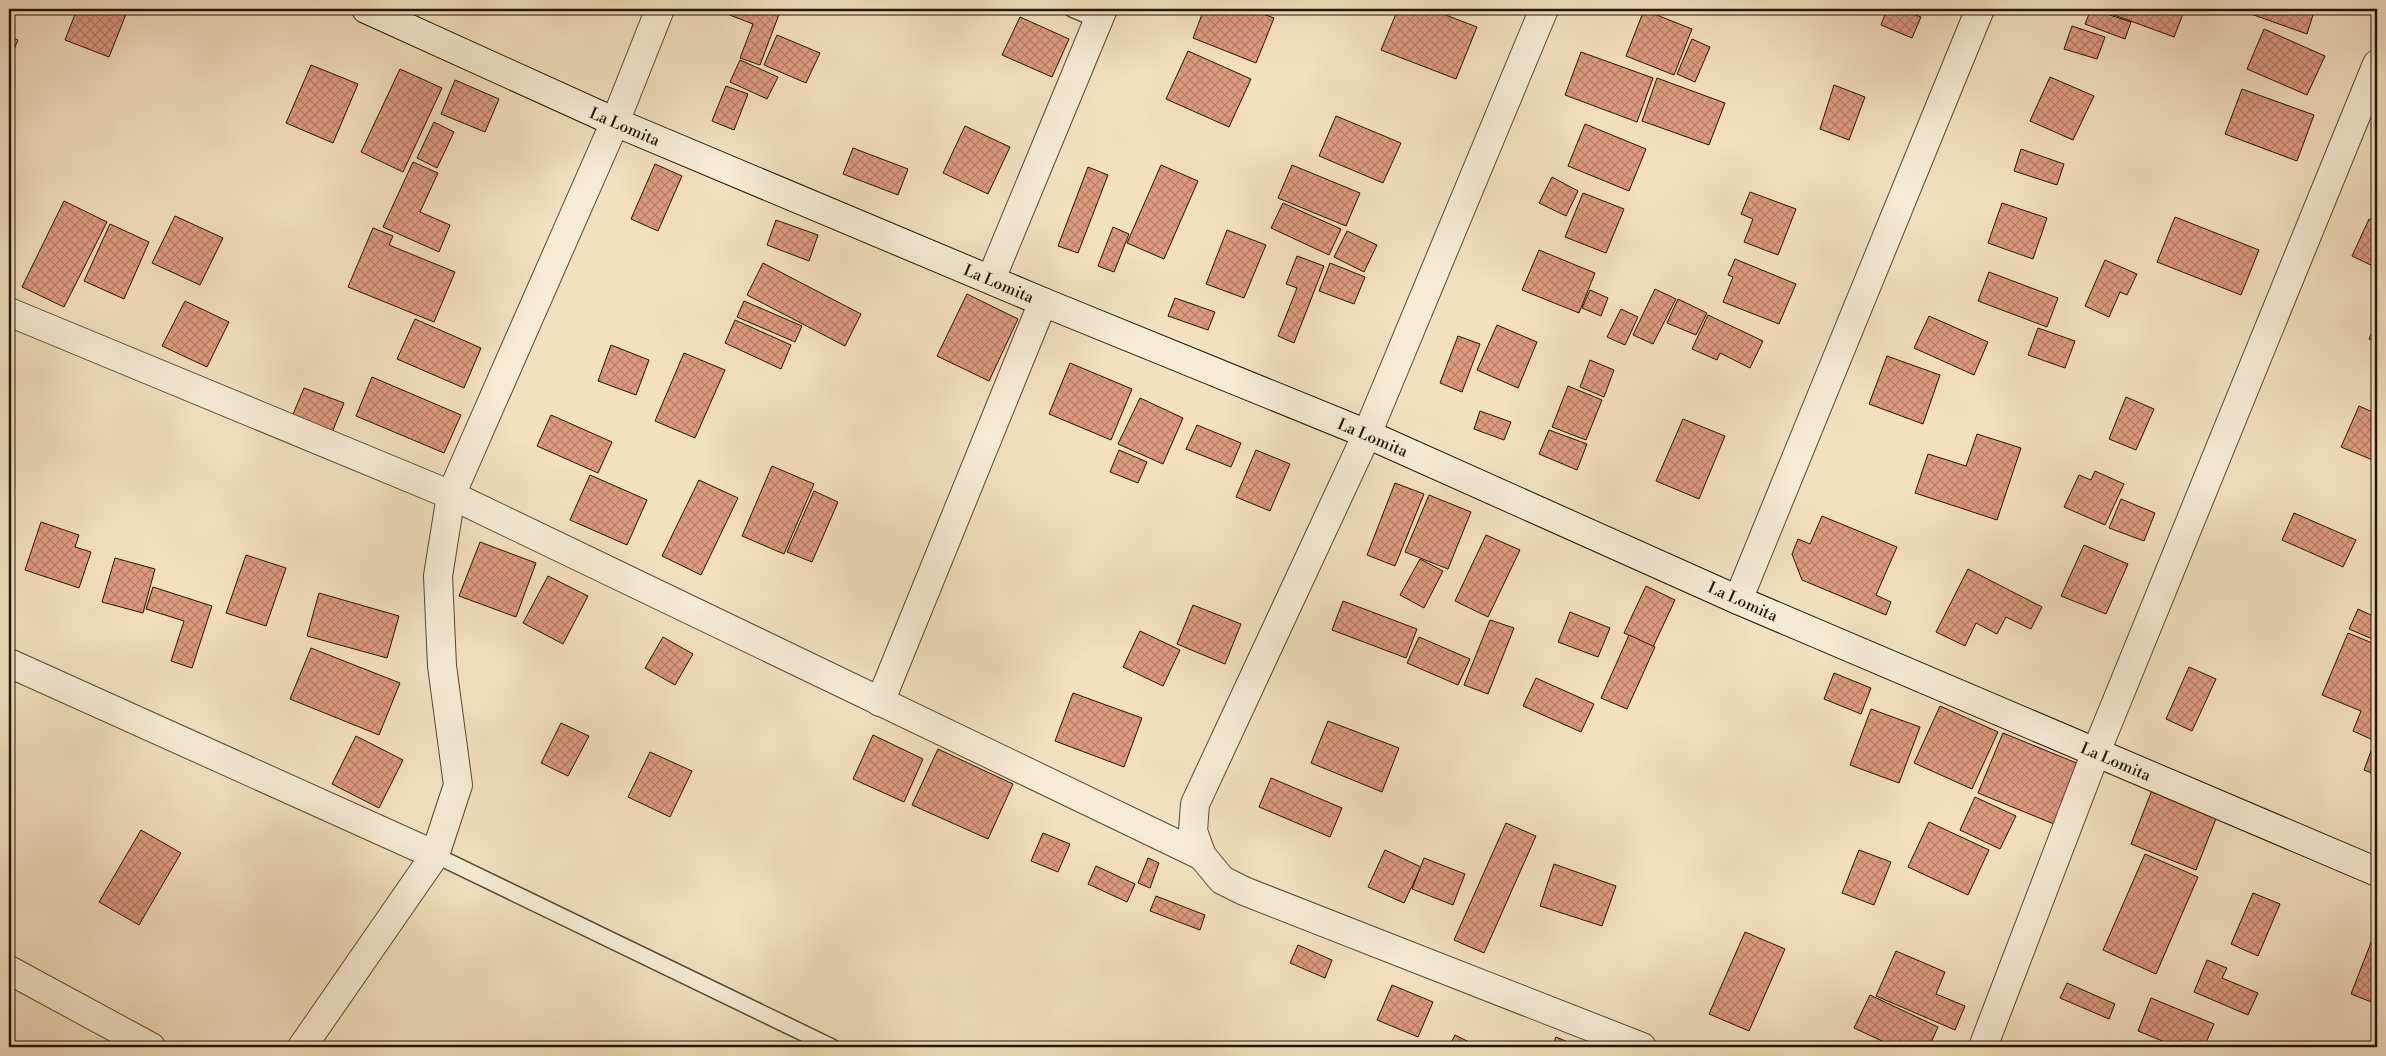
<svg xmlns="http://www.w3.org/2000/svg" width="2386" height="1056" font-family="'Libre Bodoni',serif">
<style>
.building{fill:url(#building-cross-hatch);stroke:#251501}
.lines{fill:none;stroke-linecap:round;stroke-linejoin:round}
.lane-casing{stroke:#584830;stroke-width:18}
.street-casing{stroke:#584830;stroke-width:30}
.secondary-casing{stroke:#251501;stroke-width:30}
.lane{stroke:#f7ebd5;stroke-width:15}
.street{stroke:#f7ebd5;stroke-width:28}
.secondary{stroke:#f7ebd5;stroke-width:28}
.labels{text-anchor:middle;stroke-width:4;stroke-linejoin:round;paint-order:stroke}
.street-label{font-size:16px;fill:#251501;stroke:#f7ebd5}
</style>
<defs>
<pattern id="building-cross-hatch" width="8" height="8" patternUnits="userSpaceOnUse" patternTransform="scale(1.25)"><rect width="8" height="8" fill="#df9b82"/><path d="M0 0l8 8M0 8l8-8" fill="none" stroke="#b57d68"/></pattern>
</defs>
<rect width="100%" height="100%" fill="#f2e0bf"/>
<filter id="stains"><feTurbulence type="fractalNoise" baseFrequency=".004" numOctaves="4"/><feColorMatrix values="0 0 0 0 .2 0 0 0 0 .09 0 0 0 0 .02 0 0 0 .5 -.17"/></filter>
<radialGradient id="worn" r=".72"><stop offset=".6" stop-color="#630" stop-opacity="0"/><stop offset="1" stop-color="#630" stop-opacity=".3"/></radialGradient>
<g class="building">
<polygon points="77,9 128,9 109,57 65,40"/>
<polygon points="720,9 781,9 760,65 740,58 753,24 719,11"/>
<polygon points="1204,9 1250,9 1274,18 1256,63 1193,38"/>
<polygon points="1398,9 1430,9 1477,27 1456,79 1381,50"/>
<polygon points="1887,9 1900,9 1921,17 1912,38 1881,25"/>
<polygon points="2091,9 2109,9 2107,14 2131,22 2125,39 2085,24"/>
<polygon points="2110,9 2185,9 2174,37 2109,13"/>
<polygon points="2237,9 2296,9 2313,15 2307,34"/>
<polygon points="1644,10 1692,29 1674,75 1626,56"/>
<polygon points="1020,17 1069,39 1052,77 1002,55"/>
<polygon points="2072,26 2105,37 2097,59 2064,49"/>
<polygon points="2264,29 2325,56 2307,95 2247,69"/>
<polygon points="777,35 820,53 806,83 764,65"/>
<polygon points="9,36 18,40 9,61"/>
<polygon points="1692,39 1710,47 1695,82 1677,74"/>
<polygon points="1188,51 1251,79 1229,127 1166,99"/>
<polygon points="1581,52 1653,78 1637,122 1565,95"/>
<polygon points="740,60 778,77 767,99 730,82"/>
<polygon points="311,65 358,84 333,143 286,123"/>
<polygon points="400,69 442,88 403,172 361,152"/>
<polygon points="2050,77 2094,96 2073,140 2030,121"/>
<polygon points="1657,78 1725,103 1709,145 1642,121"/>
<polygon points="455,80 499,99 485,132 441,114"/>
<polygon points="1834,85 1865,97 1849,140 1820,129"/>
<polygon points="726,86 748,94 734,130 712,121"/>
<polygon points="2242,89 2314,115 2297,161 2225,134"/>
<polygon points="1336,116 1401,143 1383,183 1319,156"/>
<polygon points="434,122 454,132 437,168 417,158"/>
<polygon points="1585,124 1646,149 1629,191 1568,166"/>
<polygon points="965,126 1010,147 988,194 943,173"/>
<polygon points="853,148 908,169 898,195 843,174"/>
<polygon points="2021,149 2064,164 2057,185 2014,171"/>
<polygon points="413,162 438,173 420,212 450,225 439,252 383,227"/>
<polygon points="655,164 682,176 658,231 631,219"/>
<polygon points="1161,165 1198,181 1164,259 1127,243"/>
<polygon points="1292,165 1360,193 1346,226 1278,198"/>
<polygon points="1088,167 1108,175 1078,253 1058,246"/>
<polygon points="1552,177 1578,191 1566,216 1539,203"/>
<polygon points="1750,192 1796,209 1778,255 1744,242 1753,219 1741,214"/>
<polygon points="1583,193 1624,209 1606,253 1565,237"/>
<polygon points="64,201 107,222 64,307 22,287"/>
<polygon points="1283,203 1341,229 1329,255 1271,228"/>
<polygon points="2002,203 2047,218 2033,259 1988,243"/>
<polygon points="175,216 223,238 200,285 152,263"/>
<polygon points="2175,217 2259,250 2241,295 2157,262"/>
<polygon points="2369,219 2377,223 2377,268 2352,256"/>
<polygon points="776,220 818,235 809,261 767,245"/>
<polygon points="110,224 149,242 124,299 84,281"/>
<polygon points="1113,227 1129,234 1114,272 1098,266"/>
<polygon points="373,228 393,236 389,245 455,272 434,322 348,287"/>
<polygon points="1227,230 1266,245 1244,298 1206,284"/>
<polygon points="1347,231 1377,245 1364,272 1334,257"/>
<polygon points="1539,250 1595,273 1579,313 1522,290"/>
<polygon points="1297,256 1324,266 1294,343 1278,336 1297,288 1286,284"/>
<polygon points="1735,259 1796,284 1779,324 1723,302 1733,277 1728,275"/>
<polygon points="2105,260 2137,274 2127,295 2120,292 2109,317 2085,306"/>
<polygon points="763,263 861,314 845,346 747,295"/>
<polygon points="1330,263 1365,277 1354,304 1319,291"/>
<polygon points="1989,272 2058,298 2047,327 1978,301"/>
<polygon points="1655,289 1676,299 1653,344 1633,335"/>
<polygon points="1590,290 1608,298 1601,316 1582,308"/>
<polygon points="967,294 1018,319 989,381 937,356"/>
<polygon points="1175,298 1215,312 1208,330 1168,316"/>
<polygon points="1678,299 1707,313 1696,335 1667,323"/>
<polygon points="185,301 229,322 207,367 162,346"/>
<polygon points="744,301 802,326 795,342 737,317"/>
<polygon points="1621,309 1638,317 1625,345 1607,337"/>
<polygon points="1708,315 1763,341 1750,368 1720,353 1717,360 1692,349"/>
<polygon points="1929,316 1988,342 1974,375 1914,348"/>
<polygon points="415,319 481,348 464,388 397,359"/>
<polygon points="735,320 791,345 781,369 725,343"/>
<polygon points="2377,321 2377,343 2369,339"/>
<polygon points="1497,325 1537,342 1518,388 1477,370"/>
<polygon points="2038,328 2075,341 2065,368 2028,355"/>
<polygon points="1458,336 1480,344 1462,392 1440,383"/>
<polygon points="611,345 649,360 636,395 598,381"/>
<polygon points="684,353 725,370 695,438 655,421"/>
<polygon points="1887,356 1940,375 1923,424 1869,404"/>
<polygon points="1590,360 1614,370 1604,397 1580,387"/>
<polygon points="2377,362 2377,374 2373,373"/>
<polygon points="1070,363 1132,389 1111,440 1049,414"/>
<polygon points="372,377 461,415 444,453 356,416"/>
<polygon points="1568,386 1602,400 1586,440 1552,427"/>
<polygon points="304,388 344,403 331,435 291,419"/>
<polygon points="2126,397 2154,409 2136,450 2109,439"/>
<polygon points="1140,398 1183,418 1163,464 1118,444"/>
<polygon points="2359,406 2377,414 2377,455 2375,461 2341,447"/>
<polygon points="1480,411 1511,422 1504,440 1474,429"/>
<polygon points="551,415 612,442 598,473 537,446"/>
<polygon points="1683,419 1725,436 1699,499 1656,481"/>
<polygon points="1197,425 1241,443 1231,467 1186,449"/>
<polygon points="1549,430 1587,444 1577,470 1539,454"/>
<polygon points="1977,434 2021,448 1997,520 1915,493 1928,454 1966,466"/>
<polygon points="1119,450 1147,462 1138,483 1110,472"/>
<polygon points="1256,450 1290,464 1270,511 1236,497"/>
<polygon points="772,466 814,484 784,554 742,536"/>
<polygon points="2095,471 2124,484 2105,525 2064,507 2079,475 2091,480"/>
<polygon points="590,475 647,500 627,545 570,520"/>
<polygon points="699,480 738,498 701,575 662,556"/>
<polygon points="1395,483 1424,494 1395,566 1367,555"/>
<polygon points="814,491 838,502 812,562 787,552"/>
<polygon points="1429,495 1471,512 1448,569 1405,552"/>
<polygon points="2121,499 2155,513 2144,541 2109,528"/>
<polygon points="2294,513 2356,540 2343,567 2282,540"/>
<polygon points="1822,516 1897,547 1876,595 1891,602 1886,615 1802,580 1792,554 1798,539 1810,544"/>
<polygon points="41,522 79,535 75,547 91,552 79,588 25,570"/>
<polygon points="1486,535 1520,550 1488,617 1455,601"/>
<polygon points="480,542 536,563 516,617 459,596"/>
<polygon points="2084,545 2128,564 2106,614 2061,596"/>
<polygon points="246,555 286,568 266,626 226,613"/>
<polygon points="115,558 155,569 143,613 102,602"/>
<polygon points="1420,559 1443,571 1424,608 1400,595"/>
<polygon points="1968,569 2042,607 2031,629 2006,617 1997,634 1976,623 1965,646 1936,632"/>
<polygon points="548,576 588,596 563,644 523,623"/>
<polygon points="1646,586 1675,600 1653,647 1624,633"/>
<polygon points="153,587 212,606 192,668 171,661 184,621 146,609"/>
<polygon points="319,593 399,616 387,658 307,636"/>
<polygon points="1343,601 1417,629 1406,658 1332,630"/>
<polygon points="1193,605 1241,624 1225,664 1177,644"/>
<polygon points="2358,609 2377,618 2377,641 2349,629"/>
<polygon points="1570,612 1610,628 1598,657 1558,642"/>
<polygon points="1490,620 1514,628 1488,694 1464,685"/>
<polygon points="1140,631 1180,650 1163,686 1123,667"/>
<polygon points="2348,633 2377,645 2377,731 2373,740 2353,731 2361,711 2322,695"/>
<polygon points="1629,635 1655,647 1627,709 1601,698"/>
<polygon points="663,637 693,654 675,685 645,668"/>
<polygon points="1419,637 1470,659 1458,685 1407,663"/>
<polygon points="311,648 400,683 379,735 290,699"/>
<polygon points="2189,667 2216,679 2192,731 2166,719"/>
<polygon points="1834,673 1871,688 1861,714 1824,699"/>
<polygon points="1536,678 1594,704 1581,732 1523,706"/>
<polygon points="1073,693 1142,718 1124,767 1055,741"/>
<polygon points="1940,706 1998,732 1972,789 1914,763"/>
<polygon points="1871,709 1920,727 1899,783 1850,765"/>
<polygon points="1328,721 1399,748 1382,792 1311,763"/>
<polygon points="561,723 589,736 568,776 541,763"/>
<polygon points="2003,733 2079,764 2054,824 1978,793"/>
<polygon points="873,735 923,759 904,802 853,779"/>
<polygon points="2377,735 2377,775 2364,770"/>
<polygon points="356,736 403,760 379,808 332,784"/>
<polygon points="938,749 1013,784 988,839 912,805"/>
<polygon points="650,752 692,771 670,817 628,797"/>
<polygon points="1271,778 1342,808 1330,837 1259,807"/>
<polygon points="2152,790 2217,816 2196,870 2131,844"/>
<polygon points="1975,797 2016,816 2000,849 1960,830"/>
<polygon points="1929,822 1989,850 1968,895 1908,867"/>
<polygon points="1506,823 1536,836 1484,953 1454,940"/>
<polygon points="141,830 181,853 139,925 99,902"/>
<polygon points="1043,833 1070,844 1058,872 1031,861"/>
<polygon points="1385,850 1421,867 1404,903 1368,887"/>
<polygon points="1859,850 1891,862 1874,905 1842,893"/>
<polygon points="2145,854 2198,877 2156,974 2103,950"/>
<polygon points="1148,858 1159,863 1150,888 1138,883"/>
<polygon points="1424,858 1465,874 1453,905 1412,889"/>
<polygon points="1554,864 1616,886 1602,926 1540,906"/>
<polygon points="1096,866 1135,884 1127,902 1088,884"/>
<polygon points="2253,893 2280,904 2258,956 2231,944"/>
<polygon points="1156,896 1205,915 1200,930 1150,911"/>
<polygon points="2377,927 2377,994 2374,1003 2351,994"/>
<polygon points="1745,932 1785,949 1749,1031 1709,1014"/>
<polygon points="1298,945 1332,960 1325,978 1290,963"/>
<polygon points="1896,951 1945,972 1936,994 1965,1006 1955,1030 1876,996"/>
<polygon points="2207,960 2227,968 2222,978 2258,993 2248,1015 2194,992"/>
<polygon points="2067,983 2115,1004 2109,1019 2060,998"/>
<polygon points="1392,985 1433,1002 1418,1037 1377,1020"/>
<polygon points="1870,995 1938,1027 1929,1047 1895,1047 1854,1028"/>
<polygon points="2151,998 2214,1024 2204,1047 2177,1047 2138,1031"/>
<polygon points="1455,1035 1479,1047 1449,1047"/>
<polygon points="1556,1037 1575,1045 1574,1047 1552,1047"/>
</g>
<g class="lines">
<defs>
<g id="lane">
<polyline points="1072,9 1098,20"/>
<polyline points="435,855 832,1047"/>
</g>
<g id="street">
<polyline points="1544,9 1367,434 1195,804 1193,831 1202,856 1222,880 1244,891 1642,1047"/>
<polyline points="991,279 1103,9"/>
<polyline points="9,312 451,495 1202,856"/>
<polyline points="1738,600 1980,9"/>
<polyline points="9,663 435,855"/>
<polyline points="880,702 1043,302"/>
<polyline points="9,970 151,1047"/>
<polyline points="302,1047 435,855 458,785 442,666 438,576 451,495 615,122 660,9"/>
<polyline points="1983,1047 2096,752 2377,64"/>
</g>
<polyline id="secondary" points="366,9 615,122 1043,302 1367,434 1738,600 2377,872"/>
</defs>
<use href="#lane" class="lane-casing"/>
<use href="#street" class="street-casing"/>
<use href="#secondary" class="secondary-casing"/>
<use href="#lane" class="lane"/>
<use href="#street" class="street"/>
<use href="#secondary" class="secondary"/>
</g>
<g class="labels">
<g class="street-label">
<text transform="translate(625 126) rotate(23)" y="6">La Lomita</text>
<text transform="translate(999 283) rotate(23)" y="6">La Lomita</text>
<text transform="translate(1373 437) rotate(23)" y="6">La Lomita</text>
<text transform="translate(1743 601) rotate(24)" y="6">La Lomita</text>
<text transform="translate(2116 761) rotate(23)" y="6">La Lomita</text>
</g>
</g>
<rect width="2386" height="1056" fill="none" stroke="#f2e0bf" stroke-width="30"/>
<rect x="10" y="10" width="2366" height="1036" fill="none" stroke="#251501" stroke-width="2.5"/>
<rect x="15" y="15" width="2356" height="1026" fill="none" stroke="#251501"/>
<rect width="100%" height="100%" filter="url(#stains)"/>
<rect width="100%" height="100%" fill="url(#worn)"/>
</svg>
